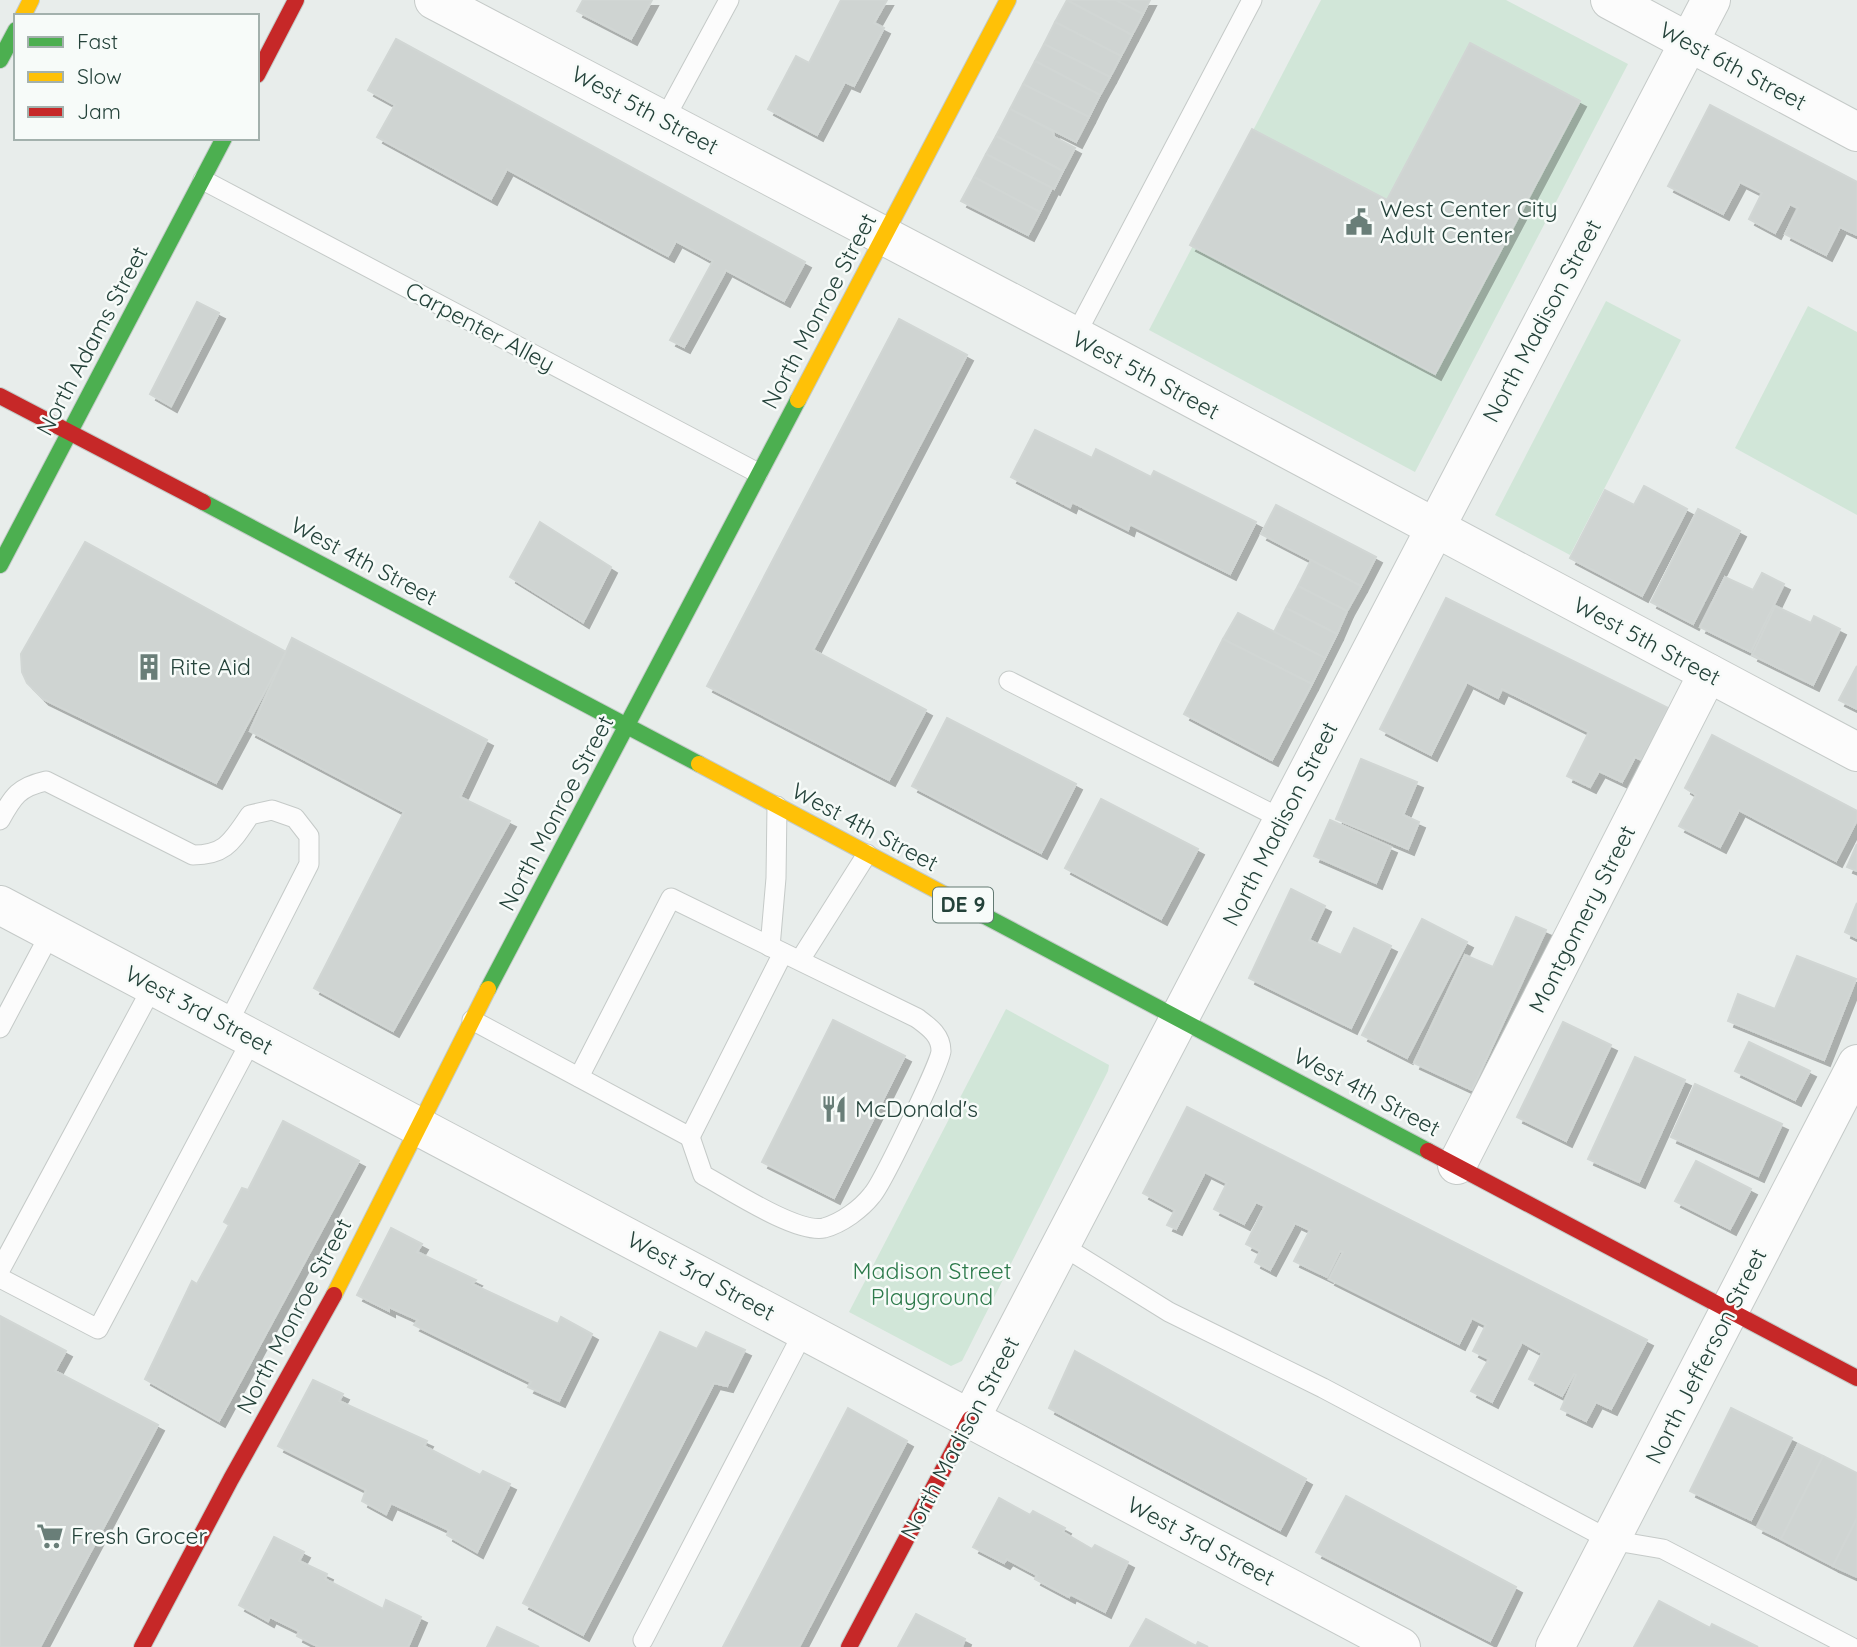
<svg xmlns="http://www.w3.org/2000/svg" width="1857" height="1647" font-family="Quicksand,sans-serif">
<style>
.green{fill:#d1e6d8}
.building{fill:#cfd4d2;stroke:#d1d6d4;stroke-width:2;filter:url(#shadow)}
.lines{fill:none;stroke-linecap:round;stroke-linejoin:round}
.lane-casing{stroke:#c5cac8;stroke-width:21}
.street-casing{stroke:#c5cac8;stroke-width:40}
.fast-casing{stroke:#c3cbc8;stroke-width:18}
.slow-casing{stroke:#c3cbc8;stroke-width:18}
.jam-casing{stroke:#c3cbc8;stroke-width:18}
.lane{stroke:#fcfcfc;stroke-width:19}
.street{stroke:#fcfcfc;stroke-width:38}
.fast{stroke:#4caf50;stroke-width:16}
.slow{stroke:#ffc107;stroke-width:16}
.jam{stroke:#c62828;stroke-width:16}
.labels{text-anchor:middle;stroke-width:5;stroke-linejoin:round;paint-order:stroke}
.shield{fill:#f7fbf9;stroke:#637a73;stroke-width:2}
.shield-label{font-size:21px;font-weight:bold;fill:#24423a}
.street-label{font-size:23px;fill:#24423a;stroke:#f7fbf9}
.poi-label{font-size:23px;fill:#24423a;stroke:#f7fbf9;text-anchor:start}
.park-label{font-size:23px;fill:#2d7a4b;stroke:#f7fbf9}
</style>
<defs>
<filter id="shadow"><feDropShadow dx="6" dy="6" stdDeviation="0" flood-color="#0004"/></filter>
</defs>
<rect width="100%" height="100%" fill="#e8edeb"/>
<g class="green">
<polygon points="1321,0 1506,0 1628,64 1415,472 1149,330"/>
<polygon points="1606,301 1681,340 1570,555 1495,515"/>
<polygon points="1808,306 1857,332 1857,515 1735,448"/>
<polygon points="1006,1009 1109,1065 1108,1071 962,1361 951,1366 849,1312"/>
</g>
<g class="building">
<polygon points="583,0 652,0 631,39 577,11"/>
<polygon points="841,0 887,0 874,23 884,28 854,86 845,82 817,135 768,109 796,56 809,63"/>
<polygon points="1067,0 1132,35 1121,56 1055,22"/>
<polygon points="1067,0 1116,0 1143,14 1132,35"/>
<polygon points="1116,0 1150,0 1143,14"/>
<polygon points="1055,22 1121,56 1110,77 1044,44"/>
<polygon points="396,39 805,262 784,301 726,270 684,347 670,340 713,261 676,241 668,256 507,169 491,199 377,137 395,105 368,90"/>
<polygon points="1470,43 1580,101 1435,374 1190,245 1252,129 1387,200"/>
<polygon points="1044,44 1110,77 1100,95 1035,61"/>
<polygon points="1035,61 1100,95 1089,117 1023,84"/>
<polygon points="1023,84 1089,117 1076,142 1010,109"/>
<polygon points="1710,105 1857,182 1857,235 1840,227 1826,255 1785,234 1798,208 1790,204 1775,233 1749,219 1762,193 1740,182 1723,214 1668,186"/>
<polygon points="1010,109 1053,131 1054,137 1075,148 1063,171 996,136"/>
<polygon points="996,136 1063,171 1054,189 986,154"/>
<polygon points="986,154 1052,188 1040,212 974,177"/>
<polygon points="974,177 1040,212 1028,235 961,201"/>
<polygon points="197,302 219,313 171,406 150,394"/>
<polygon points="899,319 967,355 813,650 926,710 889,780 707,686"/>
<polygon points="1035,430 1092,458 1096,449 1151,477 1154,471 1256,522 1230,574 1130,524 1128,530 1072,502 1070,507 1011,477"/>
<polygon points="1644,486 1687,509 1642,596 1570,558 1605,490 1634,505"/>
<polygon points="1276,505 1376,557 1361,586 1261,534"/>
<polygon points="1698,509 1740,531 1693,624 1651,602"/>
<polygon points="540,522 611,567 583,622 510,577"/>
<polygon points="85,542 286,652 216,783 43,699 27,683 22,672 21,654"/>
<polygon points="1311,560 1361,586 1347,611 1298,586"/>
<polygon points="1762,573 1784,584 1751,652 1700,627 1725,577 1753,590"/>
<polygon points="1298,586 1347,611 1337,634 1286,608"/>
<polygon points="1446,598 1668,708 1642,760 1635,757 1622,782 1599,771 1590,787 1567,776 1589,732 1502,689 1498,698 1467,682 1431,755 1380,729"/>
<polygon points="1775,606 1811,623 1814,616 1840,629 1813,685 1752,655"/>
<polygon points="1286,608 1337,634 1325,658 1274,632"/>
<polygon points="1238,613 1325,658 1312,684 1223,639"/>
<polygon points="292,638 487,740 460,797 510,821 393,1031 314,988 404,812 250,731"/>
<polygon points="1223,639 1312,684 1272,760 1184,714"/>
<polygon points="1857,666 1857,709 1839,700"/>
<polygon points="947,718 1076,784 1041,853 912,786"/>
<polygon points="1712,735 1857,811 1857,820 1836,861 1739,810 1720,847 1679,826 1696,795 1685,788"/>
<polygon points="1361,759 1417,782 1403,815 1419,822 1408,849 1336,819"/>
<polygon points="1101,799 1198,849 1161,919 1065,868"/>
<polygon points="1330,820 1391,847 1376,883 1314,856"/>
<polygon points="1857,844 1857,871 1847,867"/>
<polygon points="1291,889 1325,906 1309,940 1341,955 1354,928 1391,946 1351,1028 1249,978"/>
<polygon points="1857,903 1857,938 1845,932"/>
<polygon points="1516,917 1546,930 1472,1090 1414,1063 1465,955 1493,967"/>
<polygon points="1422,919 1467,942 1407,1058 1362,1035"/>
<polygon points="1797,956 1856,979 1824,1060 1728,1021 1738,994 1775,1009"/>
<polygon points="833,1020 905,1056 834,1198 762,1162"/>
<polygon points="1563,1022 1611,1045 1566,1141 1517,1117"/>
<polygon points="1749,1042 1810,1071 1795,1100 1735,1071"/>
<polygon points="1635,1057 1685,1080 1639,1182 1588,1159"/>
<polygon points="1695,1084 1782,1124 1758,1176 1671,1137"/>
<polygon points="1187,1107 1647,1340 1611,1409 1596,1402 1586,1421 1561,1409 1576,1375 1574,1374 1562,1396 1529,1379 1542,1353 1522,1342 1492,1402 1471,1391 1489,1359 1473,1351 1486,1325 1472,1318 1459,1344 1329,1279 1343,1252 1340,1251 1327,1277 1294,1261 1310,1230 1295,1223 1270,1270 1255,1262 1260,1251 1246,1244 1265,1206 1256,1202 1244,1224 1214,1209 1227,1183 1205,1172 1176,1229 1167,1225 1175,1210 1143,1193"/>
<polygon points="283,1121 359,1161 219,1421 145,1379 192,1281 197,1284 229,1225 224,1222 242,1188 248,1190"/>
<polygon points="1696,1161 1751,1189 1730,1229 1675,1201"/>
<polygon points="391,1228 422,1244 417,1252 476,1280 472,1284 558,1324 561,1317 592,1334 559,1401 528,1387 531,1382 414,1325 418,1320 389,1307 389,1311 357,1295"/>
<polygon points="0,1316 66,1351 55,1371 158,1425 40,1647 0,1647"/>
<polygon points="660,1332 697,1349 706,1332 745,1350 727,1386 714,1383 583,1635 523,1603"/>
<polygon points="1075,1351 1306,1479 1280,1530 1049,1408"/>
<polygon points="313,1380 343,1394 339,1401 427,1441 424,1446 480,1475 483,1471 510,1484 477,1552 447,1535 449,1530 391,1503 386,1514 362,1501 366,1490 278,1446"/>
<polygon points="848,1408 907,1441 799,1647 723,1647"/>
<polygon points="1731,1408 1792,1438 1751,1520 1690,1491"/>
<polygon points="1798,1444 1823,1456 1781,1539 1757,1527"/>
<polygon points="1823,1456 1857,1473 1857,1518 1833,1566 1781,1539"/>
<polygon points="1346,1496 1516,1587 1490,1641 1316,1552"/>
<polygon points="999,1498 1030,1515 1033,1511 1065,1528 1063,1532 1092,1549 1095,1545 1128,1562 1105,1612 1070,1594 1069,1597 1035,1579 1037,1575 1007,1559 1004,1563 973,1547"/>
<polygon points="1857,1518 1857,1577 1833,1566"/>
<polygon points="274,1537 304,1552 299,1561 327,1574 325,1579 383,1609 386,1600 421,1617 408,1647 319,1647 297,1636 299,1631 270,1617 268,1621 239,1605"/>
<polygon points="1659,1601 1710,1628 1712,1624 1758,1647 1634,1647"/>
<polygon points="916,1614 965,1639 962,1647 898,1647"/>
<polygon points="1146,1619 1196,1646 1198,1642 1208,1647 1130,1647"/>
<polygon points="497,1627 539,1647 487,1647"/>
</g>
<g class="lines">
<defs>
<g id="lane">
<polyline points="664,120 729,0"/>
<polyline points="203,180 758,473"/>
<polyline points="1075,336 1252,0"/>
<polyline points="1009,681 1282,819"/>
<path d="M0 820C13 796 19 787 46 781L193 855C226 855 232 841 250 815L272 810 295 818 309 836V864L227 1025"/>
<polyline points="770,947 776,878 777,806"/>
<polyline points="800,960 867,854"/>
<polyline points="472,1020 690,1137 783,953"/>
<polyline points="0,1028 51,932"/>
<path d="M579 1077 671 898 917 1018C929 1027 941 1035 941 1051 940 1064 882 1184 872 1195 861 1209 842 1223 824 1228 797 1234 729 1189 703 1175L690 1137"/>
<polyline points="1061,1245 1169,1312 1323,1388 1610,1540 1663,1549 1851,1647"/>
<polyline points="0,1270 153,986"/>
<polyline points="0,1278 98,1329 252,1039"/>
<polyline points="643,1640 804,1331"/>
</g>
<g id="street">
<polyline points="434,0 1075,336 1857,752"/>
<polyline points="1610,0 1857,132"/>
<polyline points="0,905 1401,1647"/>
<polyline points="1457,1165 1708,673"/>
<polyline points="970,1419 1711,0"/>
<polyline points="1555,1647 1857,1064"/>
</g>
<g id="fast">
<polyline points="0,60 16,30"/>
<polyline points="203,502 699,764"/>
<polyline points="0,565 224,138"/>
<polyline points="983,915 1428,1151"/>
<polyline points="488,989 798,400"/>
</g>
<g id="slow">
<polyline points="23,16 31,0"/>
<polyline points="798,400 1008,0"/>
<polyline points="699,764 983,915"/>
<polyline points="334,1295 488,989"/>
</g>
<g id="jam">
<polyline points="257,75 296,0"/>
<polyline points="0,396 203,502"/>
<polyline points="1428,1151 1857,1378"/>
<polyline points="142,1647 231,1479 334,1295"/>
<polyline points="849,1647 970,1419"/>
</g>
</defs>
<use href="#lane" class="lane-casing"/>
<use href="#street" class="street-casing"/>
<use href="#fast" class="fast-casing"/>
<use href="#slow" class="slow-casing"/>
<use href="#jam" class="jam-casing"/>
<use href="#lane" class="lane"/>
<use href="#street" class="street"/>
<use href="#fast" class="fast"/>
<use href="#slow" class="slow"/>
<use href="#jam" class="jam"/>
</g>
<defs>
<symbol id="civic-bare" viewBox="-9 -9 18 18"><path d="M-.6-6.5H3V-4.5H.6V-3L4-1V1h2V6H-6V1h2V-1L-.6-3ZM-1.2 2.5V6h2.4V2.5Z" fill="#697e78" stroke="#f7fbf9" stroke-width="2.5" paint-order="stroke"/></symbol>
<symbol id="building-bare" viewBox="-9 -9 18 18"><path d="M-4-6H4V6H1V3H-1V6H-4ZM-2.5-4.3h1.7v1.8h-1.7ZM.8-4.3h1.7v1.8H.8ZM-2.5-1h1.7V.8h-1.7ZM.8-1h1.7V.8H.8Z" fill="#697e78" stroke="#f7fbf9" stroke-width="2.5" paint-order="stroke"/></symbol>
<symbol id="restaurant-bare" viewBox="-9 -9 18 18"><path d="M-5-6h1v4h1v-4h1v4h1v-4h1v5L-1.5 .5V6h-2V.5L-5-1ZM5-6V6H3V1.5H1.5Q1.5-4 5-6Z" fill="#697e78" stroke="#f7fbf9" stroke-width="2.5" paint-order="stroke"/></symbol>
<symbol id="supermarket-bare" viewBox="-9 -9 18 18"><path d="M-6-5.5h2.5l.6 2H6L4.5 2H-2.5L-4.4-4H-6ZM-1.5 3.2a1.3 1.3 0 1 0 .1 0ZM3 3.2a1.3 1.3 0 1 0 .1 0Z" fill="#697e78" stroke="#f7fbf9" stroke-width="2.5" paint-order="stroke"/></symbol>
</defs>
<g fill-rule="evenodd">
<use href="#civic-bare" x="1340" y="203" width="38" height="38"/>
<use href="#building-bare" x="130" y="648" width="38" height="38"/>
<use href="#restaurant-bare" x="815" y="1090" width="38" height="38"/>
<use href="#supermarket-bare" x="31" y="1517" width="38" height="38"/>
</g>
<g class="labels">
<rect class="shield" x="933" y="887.5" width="60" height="35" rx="5"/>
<g class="shield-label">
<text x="963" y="912">DE 9</text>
</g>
<g class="street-label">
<text transform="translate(1733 66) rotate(28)" y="8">West 6th Street</text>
<text transform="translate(645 110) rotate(28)" y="8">West 5th Street</text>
<text transform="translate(819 311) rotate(-62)" y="8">North Monroe Street</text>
<text transform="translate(1542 321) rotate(-62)" y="8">North Madison Street</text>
<text transform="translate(480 327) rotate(28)" y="8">Carpenter Alley</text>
<text transform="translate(92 341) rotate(-62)" y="8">North Adams Street</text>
<text transform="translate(1146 375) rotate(28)" y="8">West 5th Street</text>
<text transform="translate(364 561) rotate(28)" y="8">West 4th Street</text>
<text transform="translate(1647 641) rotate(28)" y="8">West 5th Street</text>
<text transform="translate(556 813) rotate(-62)" y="8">North Monroe Street</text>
<text transform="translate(1280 824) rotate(-63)" y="8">North Madison Street</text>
<text transform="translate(865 827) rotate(28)" y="8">West 4th Street</text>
<text transform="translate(1582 919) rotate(-63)" y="8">Montgomery Street</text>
<text transform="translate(199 1010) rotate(28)" y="8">West 3rd Street</text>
<text transform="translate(1367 1092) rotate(28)" y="8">West 4th Street</text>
<text transform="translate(701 1276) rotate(28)" y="8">West 3rd Street</text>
<text transform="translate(294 1316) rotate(-62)" y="8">North Monroe Street</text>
<text transform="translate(1706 1356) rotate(-63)" y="8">North Jefferson Street</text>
<text transform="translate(960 1438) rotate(-62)" y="8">North Madison Street</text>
<text transform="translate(1201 1541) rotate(28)" y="8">West 3rd Street</text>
</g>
<g class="poi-label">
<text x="1380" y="217">West Center City<tspan x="1380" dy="26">Adult Center</tspan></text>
<text x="170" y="675">Rite Aid</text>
<text x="855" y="1117">McDonald's</text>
<text x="71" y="1544">Fresh Grocer</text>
</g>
<g class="park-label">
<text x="932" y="1279">Madison Street<tspan x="932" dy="26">Playground</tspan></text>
</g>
</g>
<rect x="14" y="14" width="245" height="126" fill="#f7fbf9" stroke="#a3b1ad" stroke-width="2"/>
<rect x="28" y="37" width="35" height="10" fill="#4caf50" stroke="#a3b1ad" stroke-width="2"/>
<text x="77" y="49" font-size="21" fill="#24423a">Fast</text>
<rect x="28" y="72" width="35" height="10" fill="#ffc107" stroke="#a3b1ad" stroke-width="2"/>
<text x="77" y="84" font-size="21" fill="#24423a">Slow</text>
<rect x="28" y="107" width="35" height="10" fill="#c62828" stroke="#a3b1ad" stroke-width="2"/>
<text x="77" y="119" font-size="21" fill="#24423a">Jam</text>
</svg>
